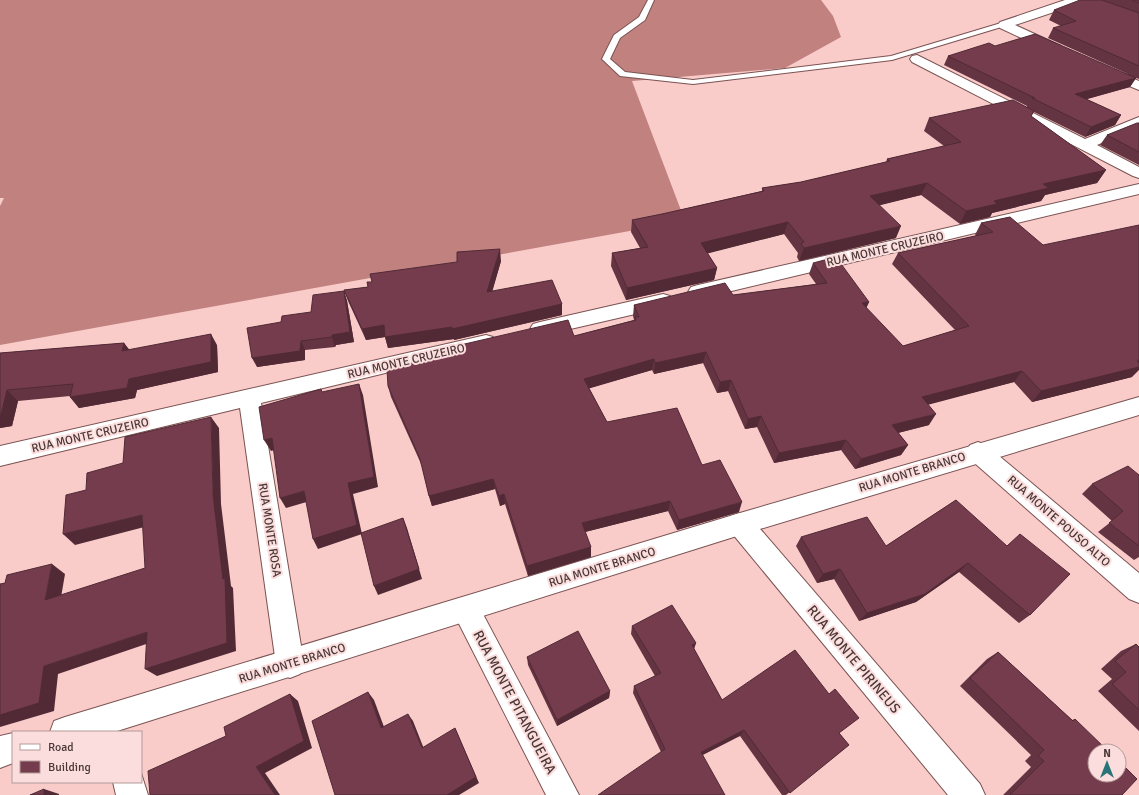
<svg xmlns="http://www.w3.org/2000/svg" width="1139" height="795" font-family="Signika,sans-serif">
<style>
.forest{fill:#c1817f}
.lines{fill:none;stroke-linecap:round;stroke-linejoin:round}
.service-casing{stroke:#7a5352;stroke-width:2}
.minor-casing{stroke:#7a5352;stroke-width:2}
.tertiary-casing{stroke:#7a5352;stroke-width:2}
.service{fill:#fff;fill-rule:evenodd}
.minor{fill:#fff;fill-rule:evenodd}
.tertiary{fill:#fff;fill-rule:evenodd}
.wall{fill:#643442}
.shaded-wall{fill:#512a36}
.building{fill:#743c4d;stroke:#512a36}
.labels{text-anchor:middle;stroke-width:4;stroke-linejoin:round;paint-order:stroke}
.street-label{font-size:12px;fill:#493736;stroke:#fadddc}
.near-street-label{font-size:14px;fill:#493736;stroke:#fadddc}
</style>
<rect width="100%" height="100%" fill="#f9cbc9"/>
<polygon class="forest" points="0,0 821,0 833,16 841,37 785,68 632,81 685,221 0,345 0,206 4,198 0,198"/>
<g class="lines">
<defs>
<polygon id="service" points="648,0 654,0 645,20 620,38 610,59 625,72 693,80 891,56 1001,23 1007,23 1008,25 892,60 693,84 620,76 602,59 614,35 639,17"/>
<g id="minor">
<polygon points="1065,0 1083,0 1081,3 1015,25 1061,46 1063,49 1061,52 1051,52 1000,28 998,25 1000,22"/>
<polygon points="917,55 1085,139 1139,117 1139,127 1097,145 1139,167 1139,178 1133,176 912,62 910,59 912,56"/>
<polygon points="1105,67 1139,81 1139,90 1100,74 1098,71 1100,68"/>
<polygon points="1139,184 1139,194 698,299 691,297 688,292 691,287 698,285"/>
<polygon points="663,294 670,296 673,301 670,306 540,336 533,334 530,329 533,324 540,322"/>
<polygon points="486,335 493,337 496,342 493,347 261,403 304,664 300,674 290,678 280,674 276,664 240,408 0,466 0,446"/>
<polygon points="978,442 986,445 1139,573 1139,603 1129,599 970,459 966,452 970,445"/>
<polygon points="740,513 749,516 980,784 985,795 948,795 731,532 727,524 731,516"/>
<polygon points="466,597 476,601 579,795 546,795 452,610 456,601"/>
<polygon points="141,773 148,795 116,795 113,782 141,782"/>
</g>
<g id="tertiary">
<polygon points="1139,397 1139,415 740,535 114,732 50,732 54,721 65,717 740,513"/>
<polygon points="13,733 13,763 0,768 0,736"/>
</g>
</defs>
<use href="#service" class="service-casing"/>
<use href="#minor" class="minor-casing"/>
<use href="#tertiary" class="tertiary-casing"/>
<use href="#service" class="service"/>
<use href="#minor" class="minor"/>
<use href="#tertiary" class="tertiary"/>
</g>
<g class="wall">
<polygon points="1103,0 1139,0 1139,79 1136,78 1130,87 1086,99 1121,115 1115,125 1085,137 1034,112 1031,116 1106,170 1097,183 1045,195 1041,201 992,213 990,217 960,224 921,195 879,205 896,238 799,261 797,257 798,253 784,234 707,253 717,268 714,280 626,300 611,266 612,253 640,248 631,232 632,220 662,214 762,191 762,188 801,182 886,162 887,159 944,146 924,131 929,118 1027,107 1027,106 944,65 948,56 995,46 1128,74 1048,38 1053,28 1061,26 1049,20 1054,10"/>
<polygon points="1139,123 1139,165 1100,145 1107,135"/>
<polygon points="1010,217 1132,377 1032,402 1014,382 928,404 929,425 898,433 908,445 901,455 855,469 841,450 774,463 757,427 745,429 728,391 717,393 703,363 654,374 652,370 589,388 607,422 702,465 739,512 677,530 668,511 585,532 591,557 528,576 505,504 500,506 495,489 432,506 429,496 422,466 391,397 388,386 634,320 633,316 634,305 733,295 816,284 809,274 813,263 869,302 866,308 903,346 955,330 892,264 898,253 976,236 975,235 981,223"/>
<polygon points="501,261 492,291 562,304 562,315 454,340 454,339 388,348 385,337 366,340 348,301 344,290 368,287"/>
<polygon points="344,291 347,301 354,342 336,345 335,347 305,350 305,360 257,367 281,322 311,312"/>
<polygon points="124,343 129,350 217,345 218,372 137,390 135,398 79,408 70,397 70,396 18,401 12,426 0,428 0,353"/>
<polygon points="1139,475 1139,557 1134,560 1098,532 1112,521 1082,494 1092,484"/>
<polygon points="956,500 1030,615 1019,623 959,572 916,602 859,621 834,579 817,583 796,546 801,537 886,546"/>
<polygon points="632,626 696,643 694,649 722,700 839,733 849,745 786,795 782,795 740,736 661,752 633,693 634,686 655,676 631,634"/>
<polygon points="1136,644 1139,647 1139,731 1098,691 1112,679 1101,669 1121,651"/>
<polygon points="998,652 1072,720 1075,719 1122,795 1003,795 1031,767 1025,761 1031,755 960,686 987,659"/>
<polygon points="527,657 610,691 609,698 557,726 528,665"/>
</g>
<g class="shaded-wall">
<polygon points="1136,78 1130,87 1070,104 1075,94"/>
<polygon points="1121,115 1115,125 1085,137 1091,127"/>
<polygon points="1106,170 1097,183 1045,195 1041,201 992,213 990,217 960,224 966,211 1043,184"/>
<polygon points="927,183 921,195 865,209 870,196"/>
<polygon points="788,222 784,234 698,256 701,243"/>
<polygon points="901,226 896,238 799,261 804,248"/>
<polygon points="500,249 501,261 489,303 487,292"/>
<polygon points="717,268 714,280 626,300 627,288"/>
<polygon points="344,291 347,301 354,342 336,345 335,347 332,337 332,335"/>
<polygon points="869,302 864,313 862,303"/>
<polygon points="562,304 562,315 454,340 452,329"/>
<polygon points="384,325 452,327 454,339 388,348 385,337 366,340 362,329"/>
<polygon points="211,334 217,345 218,372 137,390 135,398 79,408 70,397"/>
<polygon points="301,341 305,350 305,360 257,367 252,358"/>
<polygon points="124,343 132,353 122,351"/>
<polygon points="706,352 703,363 654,374 655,363"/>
<polygon points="654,359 652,370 584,390 584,379"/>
<polygon points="1139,360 1139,370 1132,377 1032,402 1041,391"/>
<polygon points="1022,371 1014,382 916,408 922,397"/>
<polygon points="731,380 728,391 717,393 720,382"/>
<polygon points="359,384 363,395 378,487 353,494 362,534 318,549 313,539 348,483"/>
<polygon points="7,390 18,401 12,426 0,428 0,415"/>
<polygon points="936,414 929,425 886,436 892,425"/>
<polygon points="761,416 757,427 745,429 748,419"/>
<polygon points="211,417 219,428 221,504 231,586 233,588 236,651 157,676 145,669 213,494"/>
<polygon points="272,438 278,449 271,451 264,440"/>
<polygon points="846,440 841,450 774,463 779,453"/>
<polygon points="908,445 901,455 855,469 861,459"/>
<polygon points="493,479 495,489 432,506 429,496"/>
<polygon points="304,491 310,501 286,508 280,498"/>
<polygon points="504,494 505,504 500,506 499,496"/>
<polygon points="670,501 668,511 581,533 582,523"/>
<polygon points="742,502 739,512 677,530 679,520"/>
<polygon points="142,515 152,525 75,545 63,534"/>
<polygon points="403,518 407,528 422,579 378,595 374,586"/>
<polygon points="591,547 591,557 528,576 527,566"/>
<polygon points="968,563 959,572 916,602 859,621 867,613"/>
<polygon points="52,564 65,574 59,609 45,600"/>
<polygon points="840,569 834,579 817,583 823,574"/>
<polygon points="147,632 158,640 58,674 54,711 0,727 0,715 44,666"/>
<polygon points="696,643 693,651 692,645"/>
<polygon points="610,691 609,698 557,726 557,720"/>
<polygon points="368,692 374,700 387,735 381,728"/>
<polygon points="290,694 298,701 312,748 265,773 280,795 275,795 256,767"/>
<polygon points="408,714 413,721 426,754 422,748"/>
<polygon points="455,728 479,783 459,795 447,795"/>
<polygon points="744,730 740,736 697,758 701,752"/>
<polygon points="44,789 59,794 59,795 44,795"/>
</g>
<g class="building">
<polygon points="1080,0 1102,0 1139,13 1139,66 1053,28 1076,21 1054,10"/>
<polygon points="1132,0 1139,0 1139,3"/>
<polygon points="1035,34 1136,78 1075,94 1121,115 1091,127 1032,98 1035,98 948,56 989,43 995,46"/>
<polygon points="1013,100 1034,111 1031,116 1106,170 1043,184 1049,188 994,201 997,204 966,211 927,183 870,196 901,226 804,248 801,244 804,242 788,222 701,243 717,268 627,288 612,253 648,247 632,220 662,214 764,191 762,188 801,182 890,161 887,159 961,142 929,118"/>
<polygon points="1137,123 1139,123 1139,152 1107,135"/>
<polygon points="1010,217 1043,245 1139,225 1139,360 1137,361 1139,363 1139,367 1041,391 1022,371 922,397 936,414 892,425 908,445 861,459 846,440 779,453 761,416 748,419 731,380 720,382 706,352 655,363 654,359 584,379 607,422 677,408 702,465 720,460 742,502 679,520 670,501 582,523 591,547 527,566 504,494 499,496 493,479 429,496 420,459 388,386 387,370 457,350 456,346 568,320 574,336 636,320 635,317 639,317 634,305 725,283 733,295 827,283 813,263 836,257 869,302 862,303 903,346 969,326 898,253 993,232 981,223"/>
<polygon points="500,249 487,292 552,280 562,304 452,329 452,327 385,337 384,325 362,329 344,290 368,287 367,282 372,282 370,274 457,262 457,252"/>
<polygon points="344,291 350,332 332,335 332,337 301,341 300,351 252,358 247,328 281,322 282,316 311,312 313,295"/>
<polygon points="211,334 211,362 129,379 127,388 70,397 73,384 7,390 1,415 0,415 0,353 124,343 122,351"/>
<polygon points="359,384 374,477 348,483 357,525 313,539 304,491 280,498 272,438 264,440 259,407 321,389 322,392"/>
<polygon points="211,417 213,494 223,579 225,578 227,643 145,669 147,632 44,666 39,703 0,715 0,584 5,583 7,575 52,564 45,600 145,568 142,515 63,534 66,495 86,490 87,473 123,463 125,437"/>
<polygon points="1128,466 1139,475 1139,546 1109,523 1123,511 1092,484"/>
<polygon points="956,500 1007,546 1020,534 1070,574 1030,615 968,563 925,594 867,613 840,569 823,574 801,537 867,517 886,546"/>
<polygon points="403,518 419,569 374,586 361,533"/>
<polygon points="672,605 696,643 692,645 722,700 795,650 829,694 835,689 859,718 839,733 849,745 790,793 744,730 701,752 725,795 598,795 665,749 634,686 661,673 632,626"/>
<polygon points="578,631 610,691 557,720 527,657"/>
<polygon points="1136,644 1139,647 1139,710 1112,684 1126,672 1115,661"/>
<polygon points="998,652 1073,721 1075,719 1108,751 1095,751 1095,775 1119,775 1119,761 1137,779 1122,795 1010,795 1044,761 1038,756 1044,750 970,678"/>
<polygon points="368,692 381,728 408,714 422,748 455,728 476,777 447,795 335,795 312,721"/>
<polygon points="290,694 304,741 256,767 275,795 150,795 148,771 226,736 224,727"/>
<polygon points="44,789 44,795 30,795"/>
</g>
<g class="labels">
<g class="street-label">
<text transform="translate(885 249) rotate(-13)" y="4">RUA MONTE CRUZEIRO</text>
<text transform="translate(406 361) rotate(-13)" y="4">RUA MONTE CRUZEIRO</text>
<text transform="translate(90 435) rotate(-13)" y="4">RUA MONTE CRUZEIRO</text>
<text transform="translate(912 472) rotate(-17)" y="4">RUA MONTE BRANCO</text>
<text transform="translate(1059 521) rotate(41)" y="4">RUA MONTE POUSO ALTO</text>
<text transform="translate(270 530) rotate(81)" y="4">RUA MONTE ROSA</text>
<text transform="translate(602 567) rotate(-17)" y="4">RUA MONTE BRANCO</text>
<text transform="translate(292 663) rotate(-17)" y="4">RUA MONTE BRANCO</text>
</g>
<g class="near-street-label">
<text transform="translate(854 659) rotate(50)" y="5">RUA MONTE PIRINEUS</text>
<text transform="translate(515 702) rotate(62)" y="5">RUA MONTE PITANGUEIRA</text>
</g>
</g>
<rect x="12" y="731" width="130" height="52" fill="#fadddc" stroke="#b39b9a"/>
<rect x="20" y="744" width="20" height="6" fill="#ffffff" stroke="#b39b9a"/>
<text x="48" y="751" font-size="12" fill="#493736">Road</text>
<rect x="20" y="761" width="20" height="12" fill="#743c4d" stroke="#b39b9a"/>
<text x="48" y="771" font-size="12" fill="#493736">Building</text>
<g transform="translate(1107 763)"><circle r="19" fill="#fadddc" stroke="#b39b9a"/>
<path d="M0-3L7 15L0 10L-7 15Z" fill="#2a7478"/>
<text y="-6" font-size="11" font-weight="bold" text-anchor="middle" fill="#493736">N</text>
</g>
</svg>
